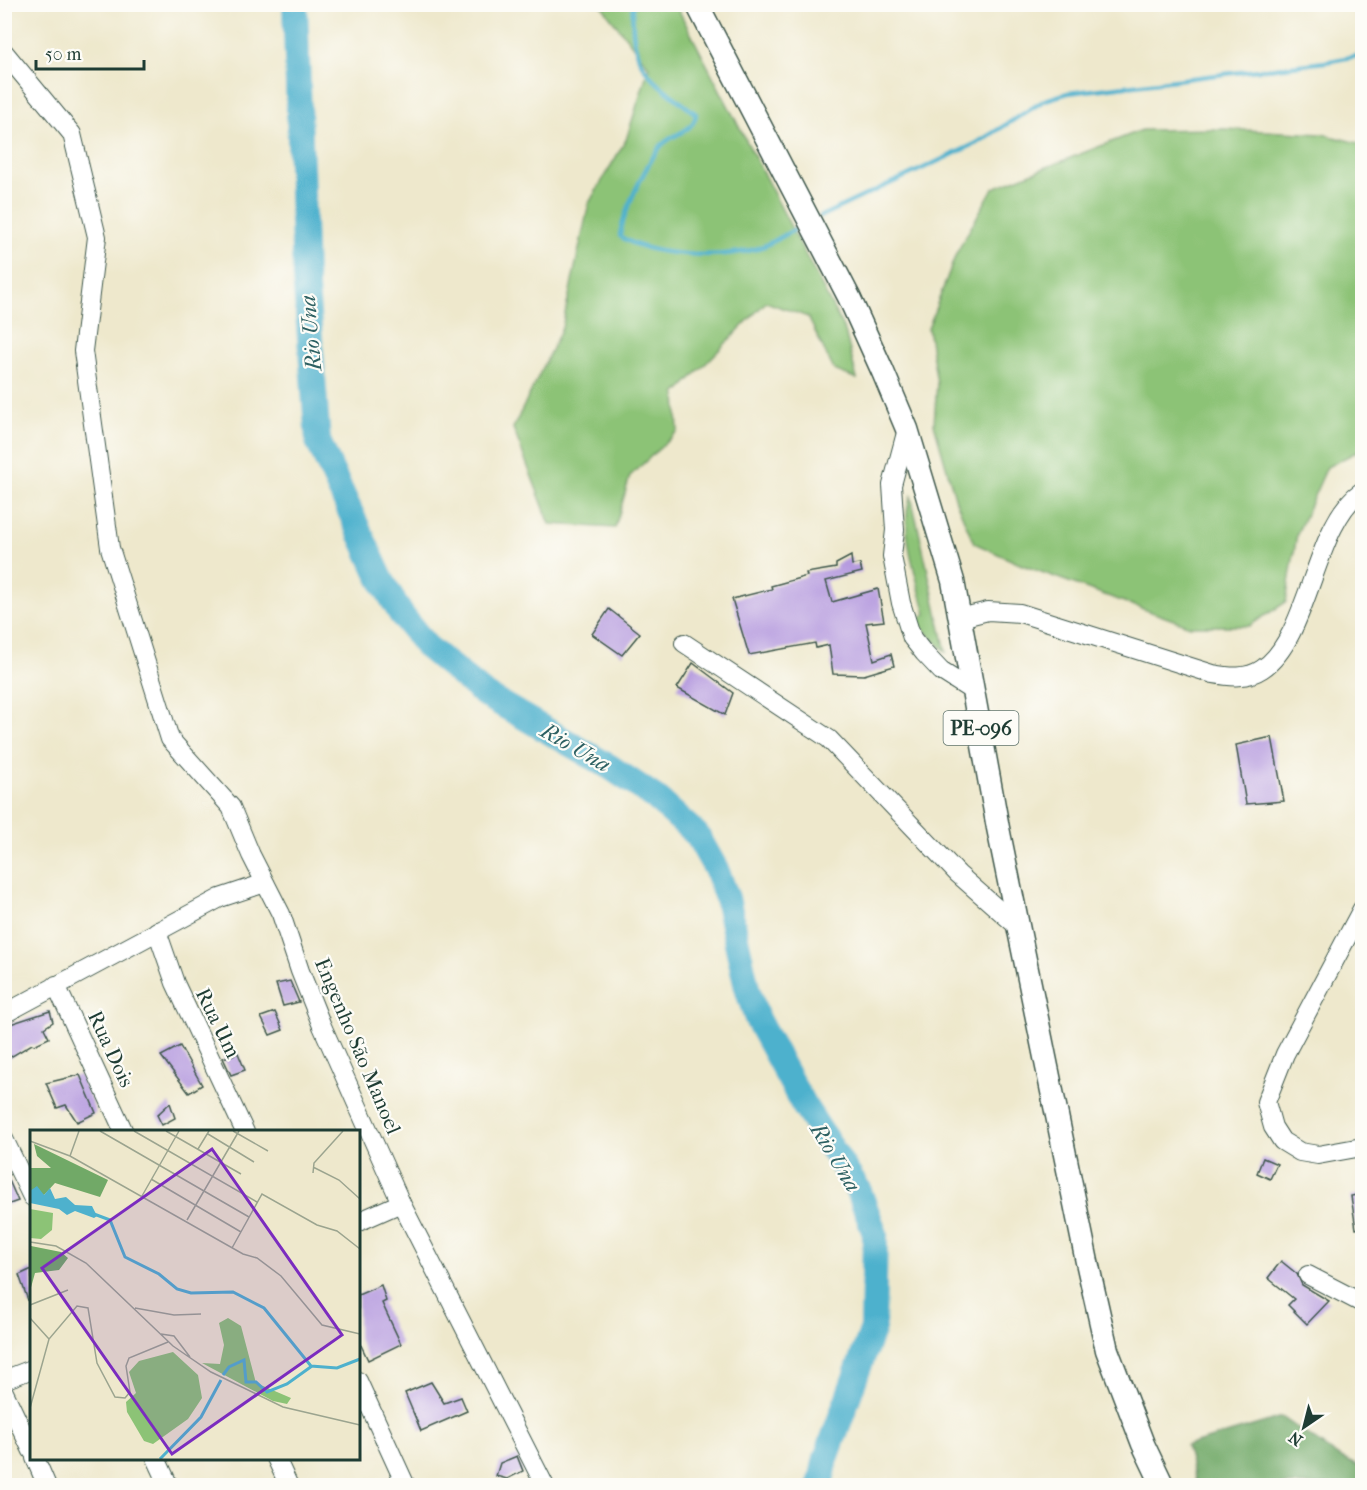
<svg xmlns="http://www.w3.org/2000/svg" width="1367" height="1490" font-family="'IM FELL French Canon',serif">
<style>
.green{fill:#8cc376;stroke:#568055;stroke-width:1.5}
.forest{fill:#71a967;stroke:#48734e;stroke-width:1.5}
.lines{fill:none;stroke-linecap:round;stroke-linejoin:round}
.stream{stroke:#4eb1cd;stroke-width:4.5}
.river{stroke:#4eb1cd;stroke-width:26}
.building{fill:#b69bdf}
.minor-casing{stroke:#3e574b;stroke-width:20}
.major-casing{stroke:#3e574b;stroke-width:25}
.minor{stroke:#fff;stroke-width:18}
.major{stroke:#fff;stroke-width:22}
.labels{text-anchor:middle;stroke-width:4.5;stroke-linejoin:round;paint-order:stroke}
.shield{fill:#fdfcf7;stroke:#62766e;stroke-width:1.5}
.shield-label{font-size:20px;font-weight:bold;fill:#1f3d34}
.street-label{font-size:21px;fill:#1f3d34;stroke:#fdfcf7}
.water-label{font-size:22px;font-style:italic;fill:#2d6062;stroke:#fdfcf7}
.inset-river{fill:none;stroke:#4eb1cd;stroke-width:3}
.inset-road{fill:none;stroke:#9ba48f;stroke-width:1.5}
.view{fill:#7b2cbf;fill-opacity:0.15;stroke:#7b2cbf;stroke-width:3}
.inset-edge{fill:none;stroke:#1f3d34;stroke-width:3}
</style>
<rect width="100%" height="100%" fill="#fdfcf7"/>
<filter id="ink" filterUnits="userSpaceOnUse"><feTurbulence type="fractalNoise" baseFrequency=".0167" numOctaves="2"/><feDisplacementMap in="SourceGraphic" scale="12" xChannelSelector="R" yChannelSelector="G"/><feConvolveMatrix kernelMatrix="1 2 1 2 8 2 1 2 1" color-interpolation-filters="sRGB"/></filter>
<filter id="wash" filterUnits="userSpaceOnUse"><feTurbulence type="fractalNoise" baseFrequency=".008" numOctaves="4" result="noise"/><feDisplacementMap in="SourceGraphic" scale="24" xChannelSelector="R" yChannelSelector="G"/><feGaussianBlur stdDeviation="1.35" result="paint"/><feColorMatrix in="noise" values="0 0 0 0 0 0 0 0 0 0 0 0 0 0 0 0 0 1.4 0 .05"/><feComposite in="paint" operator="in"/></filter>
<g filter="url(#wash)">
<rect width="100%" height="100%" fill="#eee8cc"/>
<g class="green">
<polygon points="601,5 676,5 845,331 857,379 834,370 808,317 766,302 676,394 678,431 630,476 615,528 550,524 513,428 562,328 589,203 626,140 649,67"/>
<polygon points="1224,129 1322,134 1362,144 1362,449 1327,467 1297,534 1286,602 1249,626 1190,626 1022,565 974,543 956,501 934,424 937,383 928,328 956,254 993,188 1142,130"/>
<path d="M911 496 946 652 915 621 926 614C918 582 898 527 911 496Z"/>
</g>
<polygon class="forest" points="1282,1417 1339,1457 1362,1468 1362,1485 1197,1485 1186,1446"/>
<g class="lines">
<g class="stream">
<path d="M633 4C629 69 649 77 696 114 694 133 671 133 660 147 646 165 622 214 620 236 649 257 717 258 752 250 767 247 783 235 798 228"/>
<polyline points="821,216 977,143 1045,100 1068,93 1325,62 1362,55"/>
</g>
<polyline class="river" points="295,4 305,275 318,441 381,579 401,614 426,646 484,694 610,767 656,798 697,835 716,869 727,898 747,988 757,1019 803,1104 859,1191 875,1234 873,1328 826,1458 820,1486"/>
</g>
<g id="blocks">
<g class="building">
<polygon points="851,556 852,565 860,564 862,572 826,581 832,602 878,589 884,621 866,623 874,660 891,654 894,666 864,675 833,674 829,645 816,648 815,643 749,655 732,599 772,589 771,586 807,576 806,573 836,568 836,564"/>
<polygon points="609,609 640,633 622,655 592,634"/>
<polygon points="693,663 733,693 725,715 677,688"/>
<polygon points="1272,737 1284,801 1246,804 1236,745"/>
<polygon points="290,981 299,1002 283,1006 276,984"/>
<polygon points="50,1011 53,1022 44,1028 49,1038 34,1045 32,1044 4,1061 4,1026"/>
<polygon points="275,1012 283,1030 270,1035 261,1017"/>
<polygon points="180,1046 202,1085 189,1093 161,1056"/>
<polygon points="238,1053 245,1070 231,1075 223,1058"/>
<polygon points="80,1075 96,1113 77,1122 66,1105 57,1108 46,1083"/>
<polygon points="170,1103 175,1118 162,1125 157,1115"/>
<polygon points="1263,1158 1277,1164 1270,1179 1257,1173"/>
<polygon points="4,1169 18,1201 4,1206"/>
<polygon points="1362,1194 1362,1228 1356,1229 1351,1196"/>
<polygon points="1281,1261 1297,1274 1302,1285 1329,1301 1307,1324 1288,1305 1294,1299 1268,1278"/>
<polygon points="32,1269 32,1306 30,1306 19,1275"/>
<polygon points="381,1285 386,1301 382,1303 401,1344 368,1360 358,1339 358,1295"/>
<polygon points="431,1382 444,1403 461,1397 467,1411 421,1431 405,1393"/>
<polygon points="517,1456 523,1471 507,1479 496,1476 500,1463"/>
</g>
</g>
</g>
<g filter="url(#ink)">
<use href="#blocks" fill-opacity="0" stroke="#3e574b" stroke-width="1.5"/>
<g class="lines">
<defs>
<g id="minor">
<polyline points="4,52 72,134 97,237 83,351 110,548 170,739 231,807 251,855 281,914 300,971 322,1026 401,1203 545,1486"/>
<polyline points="907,429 892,485 895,530 892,556 901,603 912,638 924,653 941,671 974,692"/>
<path d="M960 618 988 611 1020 613 1213 674C1230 677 1247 679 1262 669 1310 638 1314 523 1362 491"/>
<polyline points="684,643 829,739 958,874 1017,926"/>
<polyline points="1362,909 1285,1054 1266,1102 1273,1127 1282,1141 1300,1152 1318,1155 1362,1147"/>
<polyline points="157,931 175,983 245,1132"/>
<polyline points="56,985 124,1132"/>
<polyline points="4,1014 220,898 265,883"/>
<polyline points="4,1139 32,1197"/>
<polyline points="358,1222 401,1203"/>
<polyline points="1308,1275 1362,1303"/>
<polyline points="4,1380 32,1369"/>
<polyline points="358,1381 406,1486"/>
<polyline points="4,1392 32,1451"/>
<polyline points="35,1458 47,1486"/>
<polyline points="156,1458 169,1486"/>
<polyline points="276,1458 289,1486"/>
</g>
<polyline id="major" points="697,4 849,297 883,372 907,429 953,581 998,828 1087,1262 1107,1350 1143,1444 1163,1486"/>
</defs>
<use href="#minor" class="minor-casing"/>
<use href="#major" class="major-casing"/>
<use href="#minor" class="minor"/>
<use href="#major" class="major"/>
</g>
</g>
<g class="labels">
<rect class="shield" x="943.5" y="711" width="75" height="34" rx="4.5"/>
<g class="shield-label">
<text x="981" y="735">PE-096</text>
</g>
<g class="street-label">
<text transform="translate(218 1023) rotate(64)" y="7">Rua Um</text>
<text transform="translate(358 1046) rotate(67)" y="7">Engenho São Manoel</text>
<text transform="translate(111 1049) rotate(65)" y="7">Rua Dois</text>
</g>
<g class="water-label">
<text transform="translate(310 333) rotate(-95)" y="8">Rio Una</text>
<text transform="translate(576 747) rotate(30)" y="8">Rio Una</text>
<text transform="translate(836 1157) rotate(59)" y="8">Rio Una</text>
</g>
</g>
<g transform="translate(30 1130)">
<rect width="330" height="330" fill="#eee8cc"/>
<path d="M0 79 23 83 22 100 11 109 0 108ZM198 188 211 196 226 253 261 268 257 274 243 271 172 233 190 234 194 215 189 193ZM143 222 168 245 172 268 158 289 123 314 114 311 97 282 96 272 106 263 99 242 109 231Z" fill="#8cc376"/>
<path d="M4 14 78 50 70 67 25 53 14 65 0 61V38H21L7 26ZM1 116 31 122 38 128 29 140 5 143 0 161Z" fill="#71a967"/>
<path d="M7 56 14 65 20 58 25 69 36 67 45 75 62 76 67 86 64 88 45 81 37 85 29 79 0 73V61Z" fill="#4eb1cd"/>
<path class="inset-river" d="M64 84 80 90 95 127 129 144 147 159 161 163 203 162 234 178 281 236 307 238 330 229M193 245 199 237 214 230 216 252H226L237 262 257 254 282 236M130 329 171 287 191 250"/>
<path class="inset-road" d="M70 1 219 87M104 1 227 72M136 1 211 44M203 1 238 21M178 4 224 32M0 11 40 26 213 124 227 128 251 146 292 195 330 204M168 19 179 1M40 26 49 1M283 37 309 50 330 69M283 43 284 33 313 1M121 49 211 102M112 66 149 1M157 90 209 1M0 112 26 116 56 133 143 216 181 242 253 277 330 295M202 118 232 64 287 95 307 101 330 119M0 175 38 160M105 178 144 185 171 184M0 188 19 209M131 204 144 206 160 227M0 278 19 209 47 176 58 178 67 233 85 267 95 268 100 262 96 236 99 228 138 212"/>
<path class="view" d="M182 19 312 205 142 324 12 138Z"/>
<rect width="330" height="330" class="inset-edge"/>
</g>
<rect width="1367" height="1490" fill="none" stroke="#fdfcf7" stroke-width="24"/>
<g transform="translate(1304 1427) rotate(215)" stroke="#fdfcf7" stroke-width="4.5" paint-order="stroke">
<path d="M0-4.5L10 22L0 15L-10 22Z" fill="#1f3d34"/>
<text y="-9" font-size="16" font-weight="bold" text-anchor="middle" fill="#1f3d34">N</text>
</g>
<path d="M36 60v9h108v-9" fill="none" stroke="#1f3d34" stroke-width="3"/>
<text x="45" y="60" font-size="18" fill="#1f3d34" stroke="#fdfcf7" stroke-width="4.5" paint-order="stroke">50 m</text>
</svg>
